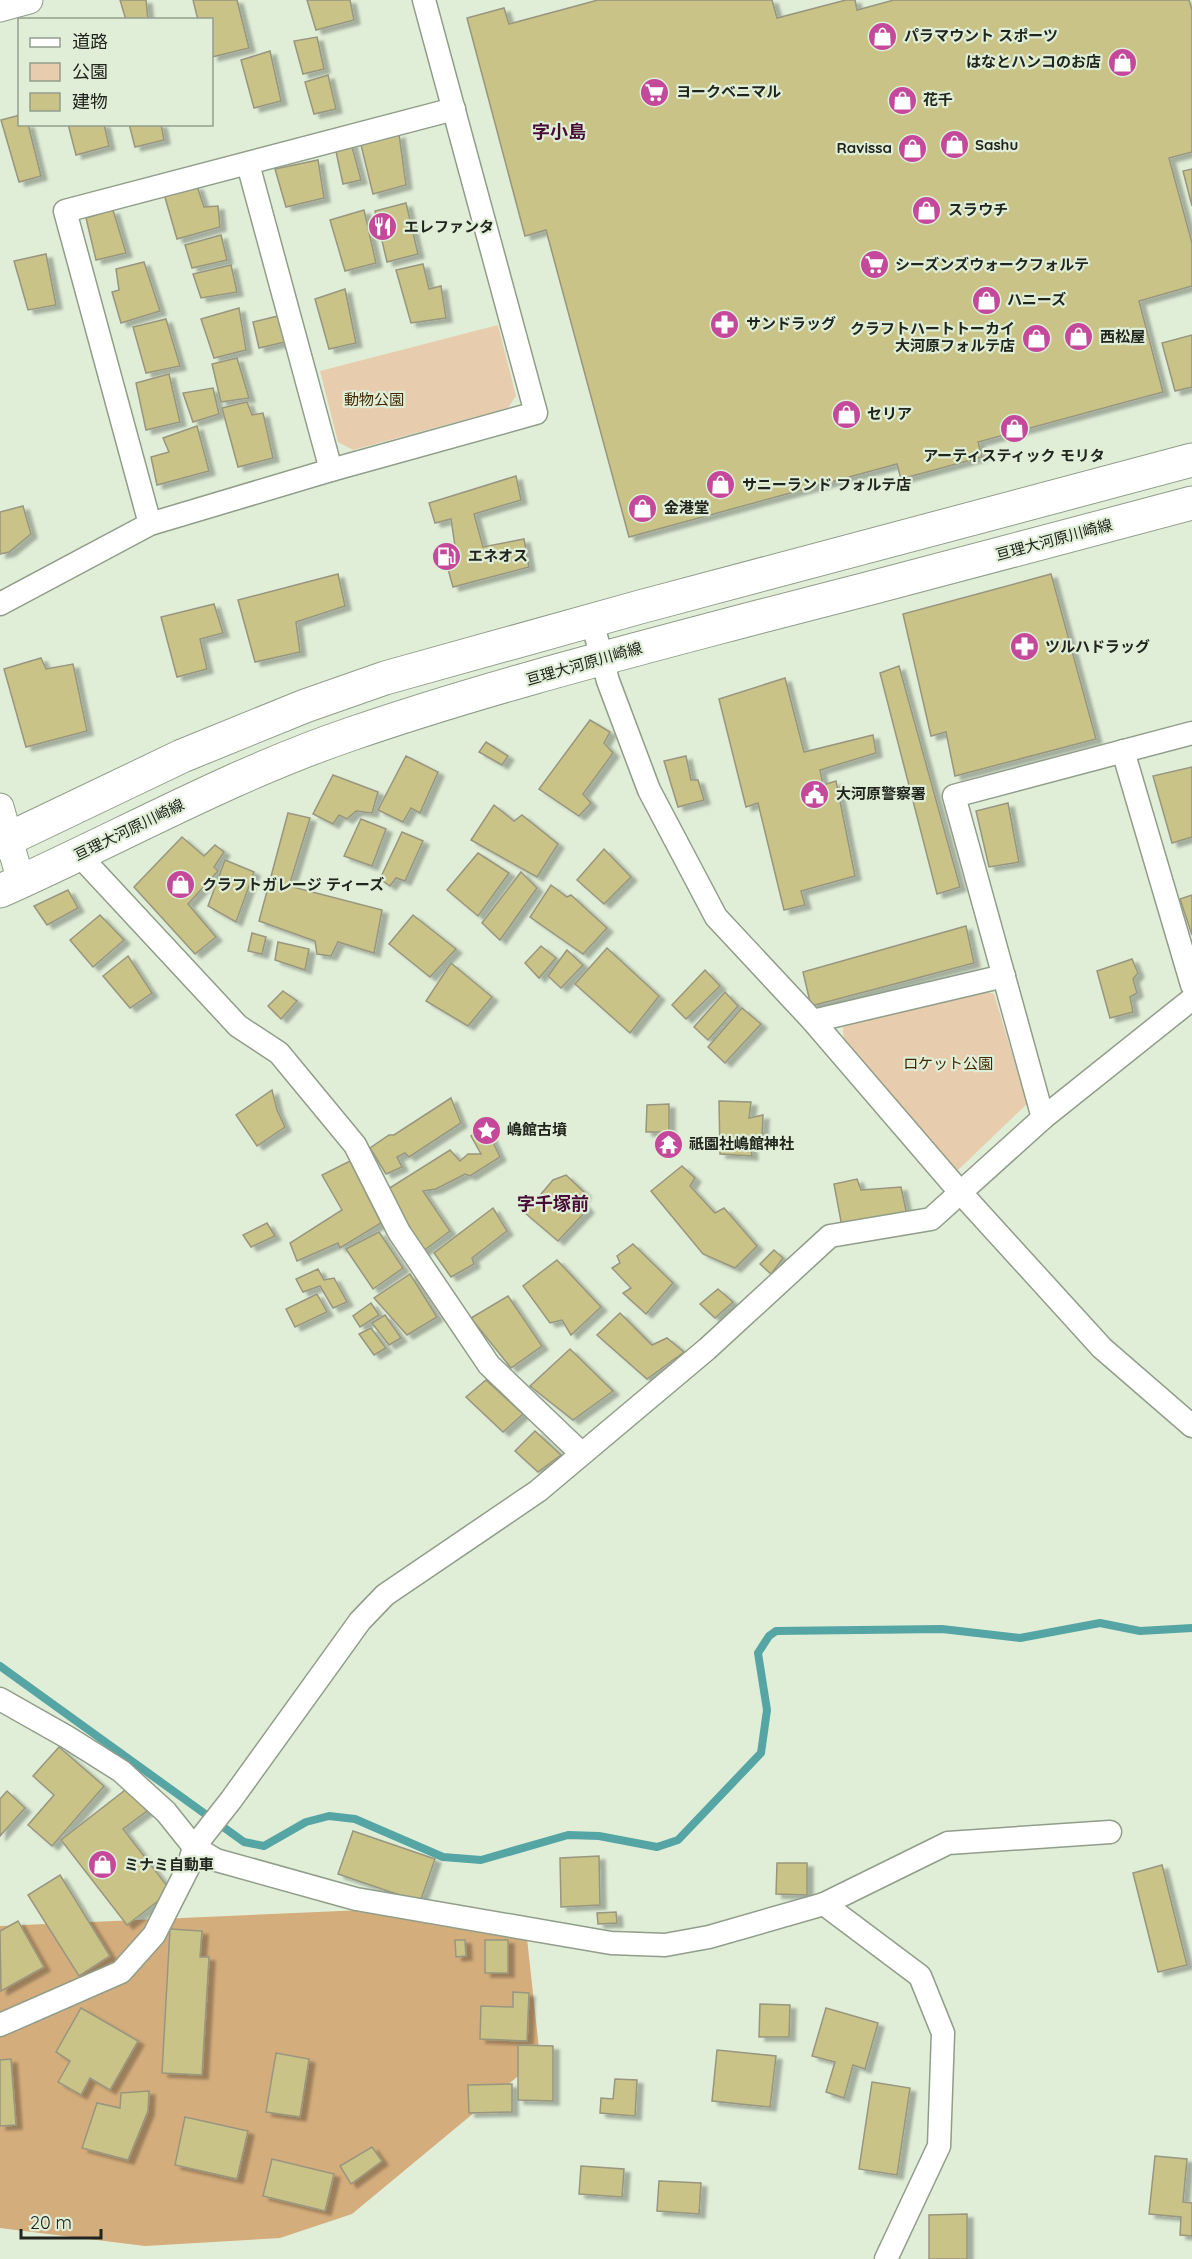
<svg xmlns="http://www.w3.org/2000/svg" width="1192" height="2259" font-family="Quicksand,'Noto Sans JP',sans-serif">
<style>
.green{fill:#e7cdad}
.forest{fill:#d4ad7c}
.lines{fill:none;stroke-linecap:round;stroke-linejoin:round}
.stream{stroke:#55a5a4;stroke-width:8}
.building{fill:#c9c387;stroke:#98967f;stroke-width:1.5;filter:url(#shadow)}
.minor-casing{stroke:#909d89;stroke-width:25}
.tertiary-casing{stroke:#909d89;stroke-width:29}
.primary-casing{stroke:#909d89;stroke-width:35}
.minor{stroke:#fff;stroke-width:22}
.tertiary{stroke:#fff;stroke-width:27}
.primary{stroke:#fff;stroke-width:33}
.labels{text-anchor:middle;stroke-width:4.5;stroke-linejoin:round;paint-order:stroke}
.poi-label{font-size:15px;font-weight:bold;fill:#20251d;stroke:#e0eed8;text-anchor:start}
.park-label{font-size:15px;fill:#422900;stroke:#e0eed8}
.street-label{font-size:15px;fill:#20251d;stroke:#e0eed8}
.quarter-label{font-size:18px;font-weight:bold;fill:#480d36;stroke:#e0eed8}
</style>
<defs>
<filter id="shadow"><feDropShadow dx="6" dy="4" stdDeviation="1.5" flood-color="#0004"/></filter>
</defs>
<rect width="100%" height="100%" fill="#e0eed8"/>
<g class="green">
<polygon points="498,325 516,396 508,408 353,450 338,442 320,371"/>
<polygon points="979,989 994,994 1027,1104 957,1171 844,1043 843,1027"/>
</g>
<polygon class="forest" points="363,1910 526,1929 540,2058 352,2214 280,2238 145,2246 0,2228 0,1926"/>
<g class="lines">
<polyline class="stream" points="0,1666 244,1842 264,1846 306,1822 329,1816 355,1819 443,1857 481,1860 568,1835 599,1836 657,1847 678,1840 761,1753 767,1710 758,1653 769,1636 776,1631 942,1629 1020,1638 1100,1623 1140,1631 1192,1628"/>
</g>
<g class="building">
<polygon points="120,0 146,0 148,20 126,20"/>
<polygon points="193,0 237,0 249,48 212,57 212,20 198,20"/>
<polygon points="307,0 350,0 354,20 316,30"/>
<polygon points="598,0 772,0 777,18 846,0 855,0 857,10 894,0 1189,0 1192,10 1192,152 1169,158 1192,243 1192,286 1139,301 1163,392 978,442 982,457 901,479 897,464 629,537 546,230 525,236 467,18 504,8 509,24"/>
<polygon points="317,37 324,69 303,74 294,41"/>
<polygon points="270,51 281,101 254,108 241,60"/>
<polygon points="328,75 336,109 314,114 305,82"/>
<polygon points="20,115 20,124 28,124 41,176 19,182 1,120"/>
<polygon points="68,124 104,124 109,146 76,155"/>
<polygon points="129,124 161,124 164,140 135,147"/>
<polygon points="399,134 406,185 373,194 361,145"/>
<polygon points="351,143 361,180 343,184 335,147"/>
<polygon points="318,160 324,198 286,207 275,169"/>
<polygon points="1192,169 1192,206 1183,171"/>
<polygon points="197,186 204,207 218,206 220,227 177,239 164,194"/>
<polygon points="406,203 418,254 387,262 375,211"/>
<polygon points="113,210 126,253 96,260 86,218"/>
<polygon points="364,210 376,263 345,271 330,220"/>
<polygon points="221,235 227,260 192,268 185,245"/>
<polygon points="46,254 56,305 28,310 14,261"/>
<polygon points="144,262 160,311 121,323 112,292 119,290 116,269"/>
<polygon points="423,264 429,289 441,286 446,318 411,323 396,270"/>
<polygon points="231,265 237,292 201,298 193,274"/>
<polygon points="345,289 356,343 329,349 315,299"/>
<polygon points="239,308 246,350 214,358 201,319"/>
<polygon points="278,316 285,342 259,348 253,322"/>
<polygon points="166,319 180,366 146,373 133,327"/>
<polygon points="1192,335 1192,387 1175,391 1162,343"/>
<polygon points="237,358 249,398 221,402 212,364"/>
<polygon points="169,374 180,422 146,430 136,383"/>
<polygon points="213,388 219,414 193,422 183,393"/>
<polygon points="247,402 252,415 263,413 273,458 238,467 222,408"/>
<polygon points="197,426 209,471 157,485 151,457 169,452 163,438"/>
<polygon points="516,476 521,500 474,514 483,547 524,539 529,567 453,587 446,562 457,560 451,519 435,523 429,503"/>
<polygon points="23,506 31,534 9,552 0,554 0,512"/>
<polygon points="338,574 345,606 296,622 300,652 255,662 238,600"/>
<polygon points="1051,574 1096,739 955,776 946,732 931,736 903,614"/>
<polygon points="214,604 223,633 200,639 207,669 177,677 161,617"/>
<polygon points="41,658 46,669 73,664 87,731 26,747 4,669"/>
<polygon points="899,666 960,887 937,894 880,673"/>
<polygon points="785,678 804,752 873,735 876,753 820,770 823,785 836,781 855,876 801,891 805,905 784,910 758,803 746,807 719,699"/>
<polygon points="590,720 610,732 604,743 613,753 583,794 591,803 579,816 539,789"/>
<polygon points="486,742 508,756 502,765 479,752"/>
<polygon points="406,756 438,772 420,813 411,808 403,822 378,810"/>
<polygon points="686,756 691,780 698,780 704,800 678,807 664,761"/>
<polygon points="1192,767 1192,837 1172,843 1153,776"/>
<polygon points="333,775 378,792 372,813 356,811 347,819 339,815 333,824 313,814"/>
<polygon points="1008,803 1019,862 989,867 976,811"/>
<polygon points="494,805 514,821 522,815 558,844 537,877 471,840"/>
<polygon points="288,813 310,818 289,886 382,910 374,953 338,942 331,956 317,954 315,941 259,921"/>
<polygon points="361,819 386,829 372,866 344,856"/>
<polygon points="402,832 423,841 405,881 396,878 390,886 380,879"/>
<polygon points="182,837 204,856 215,845 224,852 214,867 218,871 188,904 216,937 195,954 134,887"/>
<polygon points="604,849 631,877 604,904 577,880"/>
<polygon points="478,853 509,873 478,916 447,890"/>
<polygon points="225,860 254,872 236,922 208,906"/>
<polygon points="521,872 537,888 500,940 482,923"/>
<polygon points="551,885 567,897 571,895 607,928 583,954 530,917"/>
<polygon points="68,890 78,908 47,925 34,906"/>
<polygon points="1192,895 1192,935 1180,899"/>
<polygon points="100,915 124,940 93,967 70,940"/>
<polygon points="413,915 456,949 430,977 389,944"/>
<polygon points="966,926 974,963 811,1006 803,972"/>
<polygon points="252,933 266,937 262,954 248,951"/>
<polygon points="278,942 309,949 305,970 275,960"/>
<polygon points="541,946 556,958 539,978 525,963"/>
<polygon points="607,948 659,996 630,1033 575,984"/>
<polygon points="567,950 583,965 561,988 548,976"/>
<polygon points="128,956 152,993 130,1008 103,976"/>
<polygon points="1132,959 1138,973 1133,979 1137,993 1130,997 1133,1012 1110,1018 1097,971"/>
<polygon points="451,963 492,997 468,1026 426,1001"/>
<polygon points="705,970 720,986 686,1019 672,1005"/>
<polygon points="283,991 297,1001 281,1019 268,1006"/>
<polygon points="725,992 738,1006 708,1040 694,1027"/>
<polygon points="742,1008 761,1024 725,1063 708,1047"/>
<polygon points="272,1090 277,1110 285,1127 257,1146 236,1115"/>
<polygon points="451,1098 461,1123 409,1157 405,1153 397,1157 402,1167 386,1174 370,1148 389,1135 394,1135"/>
<polygon points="719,1101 751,1102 749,1118 763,1115 762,1139 750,1140 752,1156 720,1154"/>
<polygon points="669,1104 669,1132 646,1132 647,1105"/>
<polygon points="485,1125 500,1157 470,1176 465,1174 436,1189 423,1191 450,1231 422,1252 388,1189 450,1150 460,1161 468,1154 481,1154 471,1136"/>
<polygon points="350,1161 381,1223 340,1248 338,1243 297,1261 290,1243 342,1210 322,1175"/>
<polygon points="682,1166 695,1178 690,1186 715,1213 724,1208 757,1246 735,1268 703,1254 651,1191"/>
<polygon points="566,1175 585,1193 581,1201 588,1209 558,1241 525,1213 553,1180"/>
<polygon points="857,1179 861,1190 901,1187 907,1215 842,1227 834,1184"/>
<polygon points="493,1208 507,1231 472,1258 474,1264 451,1277 434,1253"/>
<polygon points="267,1223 275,1236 251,1247 243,1235"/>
<polygon points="379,1232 403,1268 373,1289 346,1249"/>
<polygon points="633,1244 673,1283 646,1314 623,1293 631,1288 612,1268 620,1263 617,1256"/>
<polygon points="774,1250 783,1258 771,1274 760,1264"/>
<polygon points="557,1260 601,1307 571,1335 562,1320 550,1323 523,1286"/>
<polygon points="318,1269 324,1280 334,1278 347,1302 333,1308 320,1286 303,1292 296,1279"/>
<polygon points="410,1274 437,1317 407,1335 374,1298"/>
<polygon points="718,1289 733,1302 715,1318 700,1304"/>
<polygon points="317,1294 327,1312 295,1327 286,1309"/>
<polygon points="508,1296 542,1346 511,1368 471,1318"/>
<polygon points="371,1303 379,1315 360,1327 353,1316"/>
<polygon points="620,1313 652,1345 667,1338 684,1352 647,1379 597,1335"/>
<polygon points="385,1315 401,1338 389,1345 372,1323"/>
<polygon points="371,1328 386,1348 374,1355 359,1334"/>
<polygon points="570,1349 613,1391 573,1420 530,1386"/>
<polygon points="486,1380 523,1414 503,1432 466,1397"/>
<polygon points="535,1431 561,1455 538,1472 515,1451"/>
<polygon points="59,1747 104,1786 52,1846 28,1825 54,1795 33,1776"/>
<polygon points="129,1787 147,1811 123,1829 171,1891 127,1925 61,1840"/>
<polygon points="7,1791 25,1808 0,1836 0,1799"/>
<polygon points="353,1831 435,1859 420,1902 338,1874"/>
<polygon points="599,1856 600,1905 561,1907 560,1858"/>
<polygon points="777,1863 807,1863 807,1895 776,1894"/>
<polygon points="1162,1865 1187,1965 1158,1972 1133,1873"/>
<polygon points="60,1875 110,1956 79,1976 28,1895"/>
<polygon points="616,1912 617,1923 598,1924 597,1913"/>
<polygon points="18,1921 44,1967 1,1991 0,1931"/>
<polygon points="170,1929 202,1931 200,1957 209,1957 202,2075 162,2073"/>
<polygon points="455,1940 465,1940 466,1956 456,1957"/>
<rect x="485" y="1940" width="23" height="33"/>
<polygon points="513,1992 529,1993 527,2041 480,2039 481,2006 513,2007"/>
<polygon points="760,2004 790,2005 789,2037 759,2037"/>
<polygon points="81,2008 138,2041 110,2090 90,2078 81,2095 58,2082 70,2061 56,2052"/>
<polygon points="826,2008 878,2023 865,2069 853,2065 844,2098 826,2092 835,2062 812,2056"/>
<polygon points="518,2045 553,2046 553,2101 518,2100"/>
<polygon points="717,2050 776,2056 770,2107 712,2101"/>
<polygon points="276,2053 309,2059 300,2117 266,2112"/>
<polygon points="11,2059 16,2125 0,2126 0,2060"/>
<polygon points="615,2079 637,2080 635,2116 600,2113 601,2098 613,2099"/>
<polygon points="872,2082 910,2088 897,2175 859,2169"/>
<polygon points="512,2084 512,2112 469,2113 468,2085"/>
<polygon points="149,2091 148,2111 128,2160 82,2148 97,2103 120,2108 121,2093"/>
<polygon points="185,2117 248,2131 237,2179 175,2165"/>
<polygon points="372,2147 382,2161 351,2184 340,2166"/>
<polygon points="1155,2156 1187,2159 1183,2202 1192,2203 1192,2236 1180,2235 1181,2217 1149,2214"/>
<polygon points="272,2159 334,2174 325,2211 263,2196"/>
<polygon points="581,2166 624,2169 622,2197 579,2194"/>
<polygon points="659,2181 701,2183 699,2214 657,2211"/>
<polygon points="967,2214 967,2259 929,2259 929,2215"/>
</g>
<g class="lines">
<defs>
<g id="minor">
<polyline points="248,164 331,470"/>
<polyline points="150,524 65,211 454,109"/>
<polyline points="0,604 150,524 331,470 536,413 424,0"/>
<polyline points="592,621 608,681 649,790 716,917 813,1021 960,1192 1102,1348 1192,1426"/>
<polyline points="1123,751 1192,985"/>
<polyline points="79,855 238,1026 279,1053 355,1145 399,1232 489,1365 581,1453"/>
<polyline points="813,1021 1004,976"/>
<polyline points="1043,1118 954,796 1192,733"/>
<polyline points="0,1699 67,1737 121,1771 166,1812 194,1847 216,1860 356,1899 611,1943 665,1945 709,1937 824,1904 948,1843 1110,1832"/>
<polyline points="824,1904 920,1976 943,2033 939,2146 886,2259"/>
<polyline points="0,2025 121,1972 154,1935 188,1868 194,1847 231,1800 360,1621 385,1595 538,1491 707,1349 830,1236 931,1219 1043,1118 1192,999"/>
</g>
<g id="tertiary">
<polyline points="0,8 29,0"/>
<polyline points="0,807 21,882"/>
</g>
<g id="primary">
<polyline points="0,843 182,756 305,706 385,678 640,607 1192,460"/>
<path d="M0 891C117 839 230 775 351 734 485 688 622 653 758 617 903 580 1048 542 1192 503"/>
</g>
</defs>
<use href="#minor" class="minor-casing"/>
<use href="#tertiary" class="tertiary-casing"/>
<use href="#primary" class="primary-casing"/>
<use href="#minor" class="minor"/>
<use href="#tertiary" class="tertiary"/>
<use href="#primary" class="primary"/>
</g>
<defs>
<symbol id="shop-disc" viewBox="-11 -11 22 22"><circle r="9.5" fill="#c4499b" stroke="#e0eed8"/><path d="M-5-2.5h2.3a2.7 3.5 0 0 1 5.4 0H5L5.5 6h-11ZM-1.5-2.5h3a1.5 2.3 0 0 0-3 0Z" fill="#fff"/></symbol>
<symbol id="supermarket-disc" viewBox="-11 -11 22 22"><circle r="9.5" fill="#c4499b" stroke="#e0eed8"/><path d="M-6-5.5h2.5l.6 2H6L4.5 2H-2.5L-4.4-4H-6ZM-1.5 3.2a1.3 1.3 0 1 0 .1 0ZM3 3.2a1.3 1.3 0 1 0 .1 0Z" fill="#fff"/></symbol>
<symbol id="restaurant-disc" viewBox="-11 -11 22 22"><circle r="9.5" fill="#c4499b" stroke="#e0eed8"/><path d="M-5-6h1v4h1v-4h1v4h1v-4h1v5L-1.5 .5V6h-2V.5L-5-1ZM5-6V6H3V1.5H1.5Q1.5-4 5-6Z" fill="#fff"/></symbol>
<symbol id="pharmacy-disc" viewBox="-11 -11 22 22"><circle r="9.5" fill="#c4499b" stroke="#e0eed8"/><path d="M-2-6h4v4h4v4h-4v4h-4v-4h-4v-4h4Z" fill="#fff"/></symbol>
<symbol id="fuel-disc" viewBox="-11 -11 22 22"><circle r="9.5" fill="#c4499b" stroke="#e0eed8"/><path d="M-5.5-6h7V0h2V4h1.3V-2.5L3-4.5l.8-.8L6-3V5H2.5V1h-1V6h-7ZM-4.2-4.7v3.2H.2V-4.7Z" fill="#fff"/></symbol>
<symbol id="civic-disc" viewBox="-11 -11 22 22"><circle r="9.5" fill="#c4499b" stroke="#e0eed8"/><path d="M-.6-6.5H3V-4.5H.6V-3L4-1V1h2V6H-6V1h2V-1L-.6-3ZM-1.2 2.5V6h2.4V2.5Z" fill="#fff"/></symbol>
<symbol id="sight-disc" viewBox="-11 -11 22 22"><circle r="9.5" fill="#c4499b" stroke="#e0eed8"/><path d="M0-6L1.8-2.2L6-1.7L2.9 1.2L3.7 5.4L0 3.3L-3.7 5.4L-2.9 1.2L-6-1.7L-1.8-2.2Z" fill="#fff"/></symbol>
<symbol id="temple-disc" viewBox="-11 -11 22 22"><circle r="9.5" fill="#c4499b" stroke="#e0eed8"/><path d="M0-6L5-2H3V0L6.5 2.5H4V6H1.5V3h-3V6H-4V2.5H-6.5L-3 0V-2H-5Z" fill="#fff"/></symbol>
</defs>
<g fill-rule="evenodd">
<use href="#shop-disc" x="866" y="20" width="33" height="33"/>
<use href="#shop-disc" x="1106" y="46" width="33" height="33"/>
<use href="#supermarket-disc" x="638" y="76" width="33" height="33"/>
<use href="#shop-disc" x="886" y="84" width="33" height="33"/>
<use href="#shop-disc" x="938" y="128" width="33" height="33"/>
<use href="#shop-disc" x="896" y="132" width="33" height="33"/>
<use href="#shop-disc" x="910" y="194" width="33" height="33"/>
<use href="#restaurant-disc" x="366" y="210" width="33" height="33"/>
<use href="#supermarket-disc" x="858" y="248" width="33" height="33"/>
<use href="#shop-disc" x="970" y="284" width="33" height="33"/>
<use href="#pharmacy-disc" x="708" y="308" width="33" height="33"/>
<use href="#shop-disc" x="1062" y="320" width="33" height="33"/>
<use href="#shop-disc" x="1020" y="322" width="33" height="33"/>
<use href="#shop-disc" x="830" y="398" width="33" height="33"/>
<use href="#shop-disc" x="998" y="412" width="33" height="33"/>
<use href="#shop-disc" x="704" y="468" width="33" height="33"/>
<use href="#shop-disc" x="626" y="492" width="33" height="33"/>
<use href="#fuel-disc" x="430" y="540" width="33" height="33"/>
<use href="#pharmacy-disc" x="1008" y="630" width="33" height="33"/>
<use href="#civic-disc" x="798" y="778" width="33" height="33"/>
<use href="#shop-disc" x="164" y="868" width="33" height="33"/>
<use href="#sight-disc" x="470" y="1114" width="33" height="33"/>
<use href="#temple-disc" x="652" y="1128" width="33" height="33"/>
<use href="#shop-disc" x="86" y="1848" width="33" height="33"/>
</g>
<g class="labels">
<g class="poi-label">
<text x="904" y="41">パラマウント スポーツ</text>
<text x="1101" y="67" text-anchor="end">はなとハンコのお店</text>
<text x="676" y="97">ヨークベニマル</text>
<text x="923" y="105">花千</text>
<text x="975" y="150">Sashu</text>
<text x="892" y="153" text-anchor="end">Ravissa</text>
<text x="948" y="215">スラウチ</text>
<text x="404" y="232">エレファンタ</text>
<text x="895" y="270">シーズンズウォークフォルテ</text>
<text x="1007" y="305">ハニーズ</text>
<text x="746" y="329">サンドラッグ</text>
<text x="1015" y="334" text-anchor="end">クラフトハートトーカイ<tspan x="1015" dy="17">大河原フォルテ店</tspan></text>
<text x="1100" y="342">西松屋</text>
<text x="867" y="419">セリア</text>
<text x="1014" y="461" text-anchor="middle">アーティスティック モリタ</text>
<text x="742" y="490">サニーランド フォルテ店</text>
<text x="664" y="513">金港堂</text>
<text x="468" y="561">エネオス</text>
<text x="1045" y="652">ツルハドラッグ</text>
<text x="836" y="799">大河原警察署</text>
<text x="202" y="890">クラフトガレージ ティーズ</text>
<text x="507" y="1135">嶋館古墳</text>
<text x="689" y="1149">祇園社嶋館神社</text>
<text x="124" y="1870">ミナミ自動車</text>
</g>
<g class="park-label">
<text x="374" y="405">動物公園</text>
<text x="948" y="1069">ロケット公園</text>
</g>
<g class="street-label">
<text transform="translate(1054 540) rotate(-15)" y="5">亘理大河原川崎線</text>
<text transform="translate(584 664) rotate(-16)" y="5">亘理大河原川崎線</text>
<text transform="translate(129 830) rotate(-26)" y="5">亘理大河原川崎線</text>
</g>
<g class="quarter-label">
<text x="559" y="138">字小島</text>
<text x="553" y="1210">字千塚前</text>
</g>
</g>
<rect x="18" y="18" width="195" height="108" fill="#e0eed8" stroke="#939e8d" stroke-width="1.5"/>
<rect x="30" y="38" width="30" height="9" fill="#ffffff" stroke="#939e8d" stroke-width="1.5"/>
<text x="72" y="48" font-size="18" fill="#20251d">道路</text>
<rect x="30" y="63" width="30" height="18" fill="#e7cdad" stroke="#939e8d" stroke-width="1.5"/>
<text x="72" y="78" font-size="18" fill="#20251d">公園</text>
<rect x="30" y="93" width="30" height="18" fill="#c9c387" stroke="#939e8d" stroke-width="1.5"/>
<text x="72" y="108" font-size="18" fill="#20251d">建物</text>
<path d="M21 2229v9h80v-9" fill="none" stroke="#20251d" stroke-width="3"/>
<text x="30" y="2229" font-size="18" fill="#20251d" stroke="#e0eed8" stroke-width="4.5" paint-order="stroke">20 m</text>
</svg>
